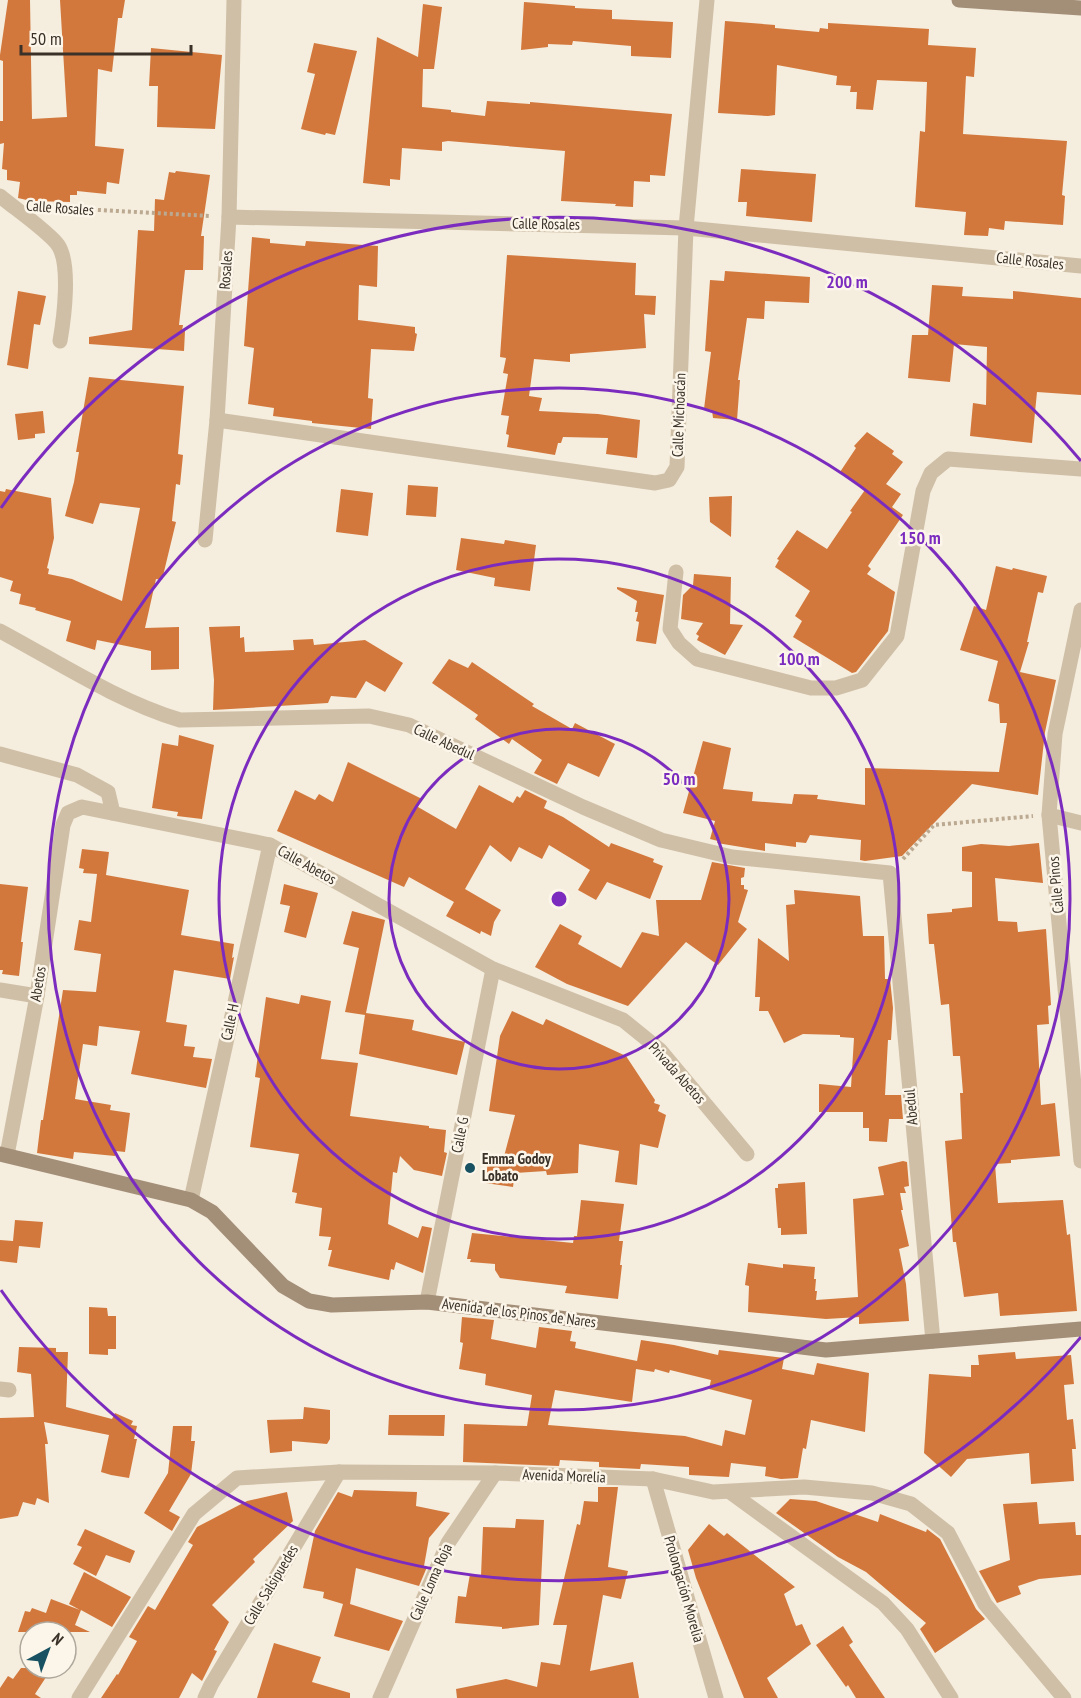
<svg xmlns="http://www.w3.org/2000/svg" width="1081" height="1698" font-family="'PT Sans Narrow',sans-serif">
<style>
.building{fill:#d3783d;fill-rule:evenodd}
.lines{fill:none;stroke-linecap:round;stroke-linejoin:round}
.path{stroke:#bba991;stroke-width:4;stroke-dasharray:3 3;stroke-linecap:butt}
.street{stroke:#cfbfa7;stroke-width:15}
.secondary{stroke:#a38e78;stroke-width:15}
.ring{fill:none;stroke:#7b2cbf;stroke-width:3}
.poi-dot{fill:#185161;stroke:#fcf6ea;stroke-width:2}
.labels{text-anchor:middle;stroke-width:5;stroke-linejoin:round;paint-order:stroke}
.street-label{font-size:15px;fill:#3a3128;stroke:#fcf6ea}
.poi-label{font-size:15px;font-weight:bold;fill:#3a3128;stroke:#fcf6ea;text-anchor:start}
.centre{fill:#7b2cbf;stroke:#fcf6ea;stroke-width:3}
.ring-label{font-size:18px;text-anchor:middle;font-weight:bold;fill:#7b2cbf;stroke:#fcf6ea;stroke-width:5;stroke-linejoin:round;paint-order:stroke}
</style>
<rect width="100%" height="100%" fill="#f5eddd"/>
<g class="building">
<polygon points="8,0 30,0 32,119 67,117 60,0 125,0 122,18 118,18 112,72 98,69 95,146 124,149 119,184 107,182 106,194 77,191 77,195 70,195 70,202 31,201 18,198 20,182 7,180 7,170 2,169 4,143 0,144 0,121 3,121 3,61 0,60 0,55"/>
<polygon points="524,2 575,6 575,8 612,10 612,19 673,22 671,58 631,56 631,46 573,41 572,45 548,44 548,47 521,50"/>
<polygon points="423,4 442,7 434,69 423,69 422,107 451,110 451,112 485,116 487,101 530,104 530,102 672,114 665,176 650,175 650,182 634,181 633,207 615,206 616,204 561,201 565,151 448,141 442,142 442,151 402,148 400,180 390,179 390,186 363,183 377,37 418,57"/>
<polygon points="725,21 775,25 775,28 819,32 820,28 828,29 828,23 929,29 928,45 976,48 974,77 966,76 963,134 1067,141 1062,195 1065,196 1063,225 1005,221 1004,230 989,228 988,236 964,235 966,212 915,207 920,131 925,132 927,82 877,80 873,110 856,109 857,92 850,92 851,86 836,85 837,76 777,65 775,115 768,116 718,113"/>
<polygon points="314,43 357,51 335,135 326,133 325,135 301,129 315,74 307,72"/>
<polygon points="151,48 222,55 215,129 157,127 158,86 149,86"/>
<polygon points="741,169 816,174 812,222 746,216 747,202 738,202"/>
<polygon points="176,171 210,175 201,236 204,236 203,270 185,270 179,325 183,325 182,331 185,331 184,351 89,344 89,337 132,330 138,230 154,231 155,199 164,200 169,172 175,173"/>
<polygon points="252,237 270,239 270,243 305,246 306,241 378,246 377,287 359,285 358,320 415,327 415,333 417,334 414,351 371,349 368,398 373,399 371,429 312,423 312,421 273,416 274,408 248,404 254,348 244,346"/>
<polygon points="507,255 636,263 635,295 656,296 655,315 644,314 646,348 570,354 570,362 534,359 529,396 542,398 539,411 598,414 640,420 637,458 606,454 608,438 563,437 561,443 558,443 555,455 507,447 509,435 506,434 509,416 501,415 508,374 503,373 506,358 500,357"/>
<polygon points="725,271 810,277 809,303 765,301 764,319 747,318 738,380 740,380 737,420 713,418 712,410 704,409 711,352 705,351 710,280 724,281"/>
<polygon points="932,285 963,287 962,296 1013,299 1013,291 1081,298 1081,395 1037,392 1032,443 970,436 973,403 986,405 987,347 954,344 950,382 908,378 912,335 928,335"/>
<polygon points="18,291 46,296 40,325 34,324 28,369 7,365"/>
<polygon points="89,377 184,386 178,454 183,455 180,485 176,484 172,521 176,522 162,580 156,579 145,628 179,627 179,669 151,670 151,651 97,640 95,650 66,641 71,621 35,610 36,608 19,604 21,594 10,591 13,581 0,577 0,491 5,492 6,489 51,498 54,538 47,568 49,569 48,574 72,579 122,601 140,508 100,503 93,524 65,516 74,482 79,452 76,452"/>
<polygon points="43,411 45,433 35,434 35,438 18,440 15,414"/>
<polygon points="867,432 894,451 892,454 903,462 886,484 901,494 892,507 903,515 868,566 871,569 867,574 895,592 888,631 856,672 852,673 793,637 802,621 795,616 810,591 775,567 779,560 777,559 797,530 827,549 852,512 850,511 865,490 840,472 856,448 854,446"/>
<polygon points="408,485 438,487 436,517 406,515"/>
<polygon points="341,489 373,493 368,536 336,532"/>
<polygon points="732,496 731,537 710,522 709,497"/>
<polygon points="461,538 504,544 505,540 536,545 530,591 494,586 495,578 456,570"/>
<polygon points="996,566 1012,570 1013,568 1047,576 1043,593 1038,592 1027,642 1029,642 1020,672 1056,680 1045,732 1038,795 972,784 902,856 865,861 860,860 861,840 810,835 806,843 796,842 796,847 765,843 765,851 717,843 718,841 710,839 715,821 683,813 703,741 731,748 723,789 753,792 752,801 792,804 794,794 818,795 817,799 865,805 865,768 999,772 1007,723 1000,723 999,704 988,701 998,661 960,650 974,606 986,610"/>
<polygon points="694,574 731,577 730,624 743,625 725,655 697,640 699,636 696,634 703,623 681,619 683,595 693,585"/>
<polygon points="617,587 664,595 656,644 636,641 639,622 636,621 638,612 635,612 637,601 617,589"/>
<polygon points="240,626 240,638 244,637 245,652 294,650 293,640 313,639 314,645 365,640 403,663 385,692 366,681 356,698 331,696 328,703 213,710 214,680 209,627"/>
<polygon points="449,659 468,668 472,662 534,704 532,706 572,729 575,723 615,744 599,777 568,763 557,784 534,773 542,760 512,739 509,744 475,719 478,715 432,683"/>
<polygon points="179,735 214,745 202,819 177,816 178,812 152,808 162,743 178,746"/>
<polygon points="348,762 422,799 418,807 456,829 479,785 513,803 517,796 520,798 525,790 547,801 544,808 563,817 609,847 611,843 654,859 653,862 663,866 650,899 607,882 596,900 578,890 590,870 549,845 542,859 519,847 511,862 490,845 465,889 501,910 494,922 491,936 481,931 480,934 446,916 454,902 409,877 404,887 277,831 295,790 315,800 319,794 333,802"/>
<polygon points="1039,843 1043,883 995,878 998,921 1017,922 1018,932 1046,929 1051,1005 1048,1006 1049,1024 1037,1025 1041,1105 1055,1103 1060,1156 1011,1160 1011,1163 995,1164 998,1203 1063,1200 1067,1235 1070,1234 1077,1311 1000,1316 998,1293 964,1297 956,1242 953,1242 945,1141 962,1139 960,1093 963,1093 960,1056 953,1056 949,1004 941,1005 934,944 929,944 927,914 952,912 952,909 972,907 972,872 962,871 962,847 981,844 1009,846"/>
<polygon points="82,849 109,852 106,875 189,890 181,935 234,944 232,958 234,957 230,979 174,970 166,1022 187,1025 184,1046 195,1047 193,1057 212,1059 206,1088 131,1074 140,1031 99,1026 97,1046 83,1044 75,1099 111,1105 110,1110 130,1113 125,1152 116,1151 115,1156 74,1152 73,1159 37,1153 41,1120 43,1120 63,990 96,992 101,954 74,950 79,920 91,922 97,874 83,873 84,869 79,868"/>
<polygon points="712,862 745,868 744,877 741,878 741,885 744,885 744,889 748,890 738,922 747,929 718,965 686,942 628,1006 567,984 535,967 560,924 582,936 578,944 621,968 642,932 659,936 656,900 701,900"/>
<polygon points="0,884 28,887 21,942 23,942 19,976 2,974 3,970 0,970"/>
<polygon points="284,884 318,893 306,938 284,932 290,906 280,904"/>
<polygon points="794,890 860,896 863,936 884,936 885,979 890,979 893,1008 891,1040 888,1040 885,1095 901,1095 903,1119 889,1119 887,1142 869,1141 869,1128 863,1128 863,1112 819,1112 819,1084 851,1087 854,1038 840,1037 840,1035 803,1034 784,1043 768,1011 759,1011 760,997 755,997 758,938 789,961 786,905 795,904"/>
<polygon points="352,911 385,920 366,1013 414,1020 412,1030 465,1042 457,1075 359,1054 365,1015 345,1012 359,948 343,944"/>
<polygon points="301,995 331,1001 321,1059 358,1063 350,1116 429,1126 429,1128 446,1130 444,1152 447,1153 442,1176 414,1170 400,1156 397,1173 393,1172 388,1224 418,1238 422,1226 432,1228 423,1273 396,1262 394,1270 391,1269 389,1280 328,1266 332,1250 328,1250 331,1237 319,1236 322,1208 295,1203 297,1193 292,1192 299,1154 250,1147 260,1078 255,1077 266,997 299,1004"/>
<polygon points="512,1011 543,1025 546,1019 626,1056 655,1100 654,1103 660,1105 658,1111 666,1115 658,1148 640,1144 637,1185 615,1182 619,1151 579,1144 578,1173 547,1175 546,1171 515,1173 513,1187 485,1183 488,1162 502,1164 515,1115 489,1111 500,1036"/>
<polygon points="903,1161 907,1162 909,1186 904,1187 906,1193 900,1193 903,1210 901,1210 909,1246 899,1249 906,1284 909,1321 859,1324 859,1317 826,1319 748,1312 749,1286 745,1285 748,1263 783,1268 783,1264 815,1267 814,1279 816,1279 815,1291 817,1291 816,1300 858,1297 853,1199 884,1195 878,1167"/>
<polygon points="805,1182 807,1234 781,1235 781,1228 778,1228 775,1188 778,1188 778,1184"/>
<polygon points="581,1200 624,1204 619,1241 623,1241 620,1265 622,1265 618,1299 565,1293 567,1286 500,1278 495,1270 495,1264 470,1262 471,1259 467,1259 472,1233 573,1243 574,1236 577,1236"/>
<polygon points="15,1220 43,1222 40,1248 19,1246 17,1263 0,1261 0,1240 13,1241"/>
<polygon points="89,1307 107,1308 108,1316 116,1316 116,1349 108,1349 108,1355 89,1354"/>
<path d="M462 1317 494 1320 491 1339 536 1348 539 1327 572 1331 570 1341 576 1342 575 1348 637 1361 641 1340 674 1345 718 1355 719 1350 784 1358 782 1369 814 1375 817 1363 869 1373 865 1432 811 1420 806 1449 803 1448 798 1478 781 1479 765 1476 766 1467 731 1463 729 1477 689 1475V1467L641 1464 640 1469 599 1467V1462L560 1460 559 1466 463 1462 464 1424 527 1426 532 1395 485 1385 486 1374 459 1369 463 1343 460 1342ZM636 1369 654 1372 655 1369 669 1373 670 1370 711 1380 709 1389 752 1400 745 1435 725 1430 722 1446 685 1436 548 1425 555 1390 632 1402Z"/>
<polygon points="19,1347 56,1348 56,1352 68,1352 66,1407 112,1419 115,1413 133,1421 131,1425 137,1426 134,1439 137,1439 129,1478 111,1475 101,1472 109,1435 44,1422 48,1444 45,1444 49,1503 37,1498 35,1505 23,1502 18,1516 0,1519 0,1418 34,1417 31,1374 17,1372"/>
<polygon points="1015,1352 1016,1359 1071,1355 1074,1384 1064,1385 1067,1420 1073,1419 1076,1449 1072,1449 1074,1481 1031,1484 1029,1453 967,1459 951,1477 924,1453 929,1374 971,1377 971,1365 979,1365 978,1355"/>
<polygon points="304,1407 330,1410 330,1439 327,1444 292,1441 292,1451 270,1453 267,1420 303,1419"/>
<polygon points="389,1415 445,1415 444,1436 388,1435"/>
<polygon points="173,1426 192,1426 191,1441 195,1441 191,1474 169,1511 180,1517 172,1531 144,1513 168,1473"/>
<polygon points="598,1487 618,1487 608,1567 628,1571 621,1599 603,1595 590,1671 633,1662 639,1698 457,1698 456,1689 506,1679 537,1687 541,1662 560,1665 567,1625 553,1625 577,1524 580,1525 584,1501 598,1502"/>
<polygon points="354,1490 417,1492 416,1506 450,1513 429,1538 424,1566 427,1567 419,1586 356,1568 350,1604 403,1621 389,1651 334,1636 343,1604 323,1598 324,1592 303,1588 315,1531 338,1492 352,1497"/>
<polygon points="287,1492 293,1521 253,1559 255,1562 212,1605 229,1622 214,1650 217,1651 202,1681 192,1673 179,1698 101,1698 117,1674 118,1675 137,1641 129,1637 148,1606 155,1610 193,1545 188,1542 197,1527 247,1501"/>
<polygon points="790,1499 816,1501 878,1522 880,1514 926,1532 927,1529 940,1539 976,1609 985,1619 935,1653 920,1629 926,1623 866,1572 838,1557 776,1513"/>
<polygon points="1037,1502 1039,1524 1075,1522 1076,1535 1081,1535 1081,1575 1039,1579 1018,1586 1021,1594 997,1603 979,1571 1010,1560 1003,1504"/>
<polygon points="516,1519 544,1520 539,1625 502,1629 502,1627 455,1623 458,1596 466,1597 470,1574 481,1576 483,1527 515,1528"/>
<polygon points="709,1524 724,1536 727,1533 795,1587 784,1594 796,1626 802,1624 811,1644 767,1678 778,1698 744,1698 696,1578 688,1550"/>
<polygon points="85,1529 135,1551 130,1563 106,1555 96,1576 73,1564 82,1547 77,1545"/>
<polygon points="84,1572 131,1597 112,1627 81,1610 75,1625 90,1632 18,1632 25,1611 30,1612 32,1608 46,1613 51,1599 80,1610 69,1604"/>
<polygon points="843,1626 853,1642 849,1645 885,1698 856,1698 848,1685 846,1687 816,1645"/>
<polygon points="274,1643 321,1657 312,1682 350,1693 350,1698 257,1698"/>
<polygon points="21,1668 52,1668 35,1694 41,1698 0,1698 0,1688 8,1676 13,1679"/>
</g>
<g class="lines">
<g class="path">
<polyline points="44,207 210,216"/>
<polyline points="903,859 934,825 1033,816"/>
</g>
<g class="street">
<path d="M0 196C13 207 49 232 58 245 71 264 64 318 60 341"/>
<polyline points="229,217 686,228 1081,266"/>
<polyline points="217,420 655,483 669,480 677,467 686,228 707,0"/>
<polyline points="205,540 217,420 229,217 234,0"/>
<polyline points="676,572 670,629 679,643 697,659 811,688 836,688 862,680 897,636 923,491 931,473 948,459 1081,469"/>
<polyline points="1081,610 1055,734 1049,815 1081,1161"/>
<path d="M0 631C58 662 117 701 180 720L369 716 409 725 583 807 661 840 732 857 890 873 933 1341"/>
<polyline points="0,754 77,775 108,792 113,813"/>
<polyline points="1049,815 1081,823"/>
<polyline points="0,990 37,996"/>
<polyline points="7,1155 37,996 63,825 68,813 82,807 270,845 493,969 623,1020 660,1050 747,1154"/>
<polyline points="191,1200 270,845"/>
<polyline points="427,1302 493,969"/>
<polyline points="0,1389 9,1390"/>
<polyline points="653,1479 716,1698"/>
<polyline points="730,1492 883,1603 907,1629 951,1698"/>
<polyline points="79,1698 194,1514 237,1478 339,1472 495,1473 653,1479 713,1492 804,1487 872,1493 911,1504 948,1533 985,1604 1064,1698"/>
<polyline points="205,1698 211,1685 339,1472"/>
<polyline points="380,1698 448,1543 495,1473"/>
</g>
<g class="secondary">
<polyline points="959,0 1081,8"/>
<polyline points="0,1154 191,1200 212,1212 283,1286 309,1301 332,1305 427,1302 826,1350 1081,1329"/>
</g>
</g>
<g class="ring">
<circle cx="559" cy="899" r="170"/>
<circle cx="559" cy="899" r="340"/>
<circle cx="559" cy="899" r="511"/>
<path d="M1081 1337A681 681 0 0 1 1 1290M1 508A681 681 0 0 1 1081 461"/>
</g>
<circle class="poi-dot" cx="470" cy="1168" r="6"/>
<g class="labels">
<g class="street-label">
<text transform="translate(60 208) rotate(4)" y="5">Calle Rosales</text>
<text transform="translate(546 224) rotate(1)" y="5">Calle Rosales</text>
<text transform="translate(1030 261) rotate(6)" y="5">Calle Rosales</text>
<text transform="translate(226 270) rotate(-86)" y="5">Rosales</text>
<text transform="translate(679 415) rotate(-88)" y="5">Calle Michoacán</text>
<text transform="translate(444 742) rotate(25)" y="5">Calle Abedul</text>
<text transform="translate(307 865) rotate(29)" y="5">Calle Abetos</text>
<text transform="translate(1056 885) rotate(-95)" y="5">Calle Pinos</text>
<text transform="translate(38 984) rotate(-81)" y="5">Abetos</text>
<text transform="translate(230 1022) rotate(-78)" y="5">Calle H</text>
<text transform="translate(677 1073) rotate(48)" y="5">Privada Abetos</text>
<text transform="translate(911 1107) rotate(-95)" y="5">Abedul</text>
<text transform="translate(460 1135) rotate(-79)" y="5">Calle G</text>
<text transform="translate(519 1313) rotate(7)" y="5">Avenida de los Pinos de Nares</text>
<text transform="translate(564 1476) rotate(2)" y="5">Avenida Morelia</text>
<text transform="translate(431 1582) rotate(-66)" y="5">Calle Loma Roja</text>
<text transform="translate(271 1585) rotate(-59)" y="5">Calle Salsipuedes</text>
<text transform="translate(684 1589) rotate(74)" y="5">Prolongación Morelia</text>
</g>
<g class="poi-label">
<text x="482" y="1164">Emma Godoy<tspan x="482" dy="17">Lobato</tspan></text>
</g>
</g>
<circle cx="559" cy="899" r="9" class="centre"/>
<g class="ring-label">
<text x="847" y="288">200 m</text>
<text x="920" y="544">150 m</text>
<text x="799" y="665">100 m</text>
<text x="679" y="785">50 m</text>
</g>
<g transform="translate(48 1650) rotate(41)"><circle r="28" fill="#fcf6ea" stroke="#aea79c" stroke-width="1.5"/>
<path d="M0-4.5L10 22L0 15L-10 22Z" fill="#185161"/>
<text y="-9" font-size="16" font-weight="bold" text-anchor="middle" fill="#3a3128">N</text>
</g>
<path d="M21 45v9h170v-9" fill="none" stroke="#3a3128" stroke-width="3"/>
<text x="30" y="45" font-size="18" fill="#3a3128" stroke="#fcf6ea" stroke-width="4.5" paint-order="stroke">50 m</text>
</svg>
